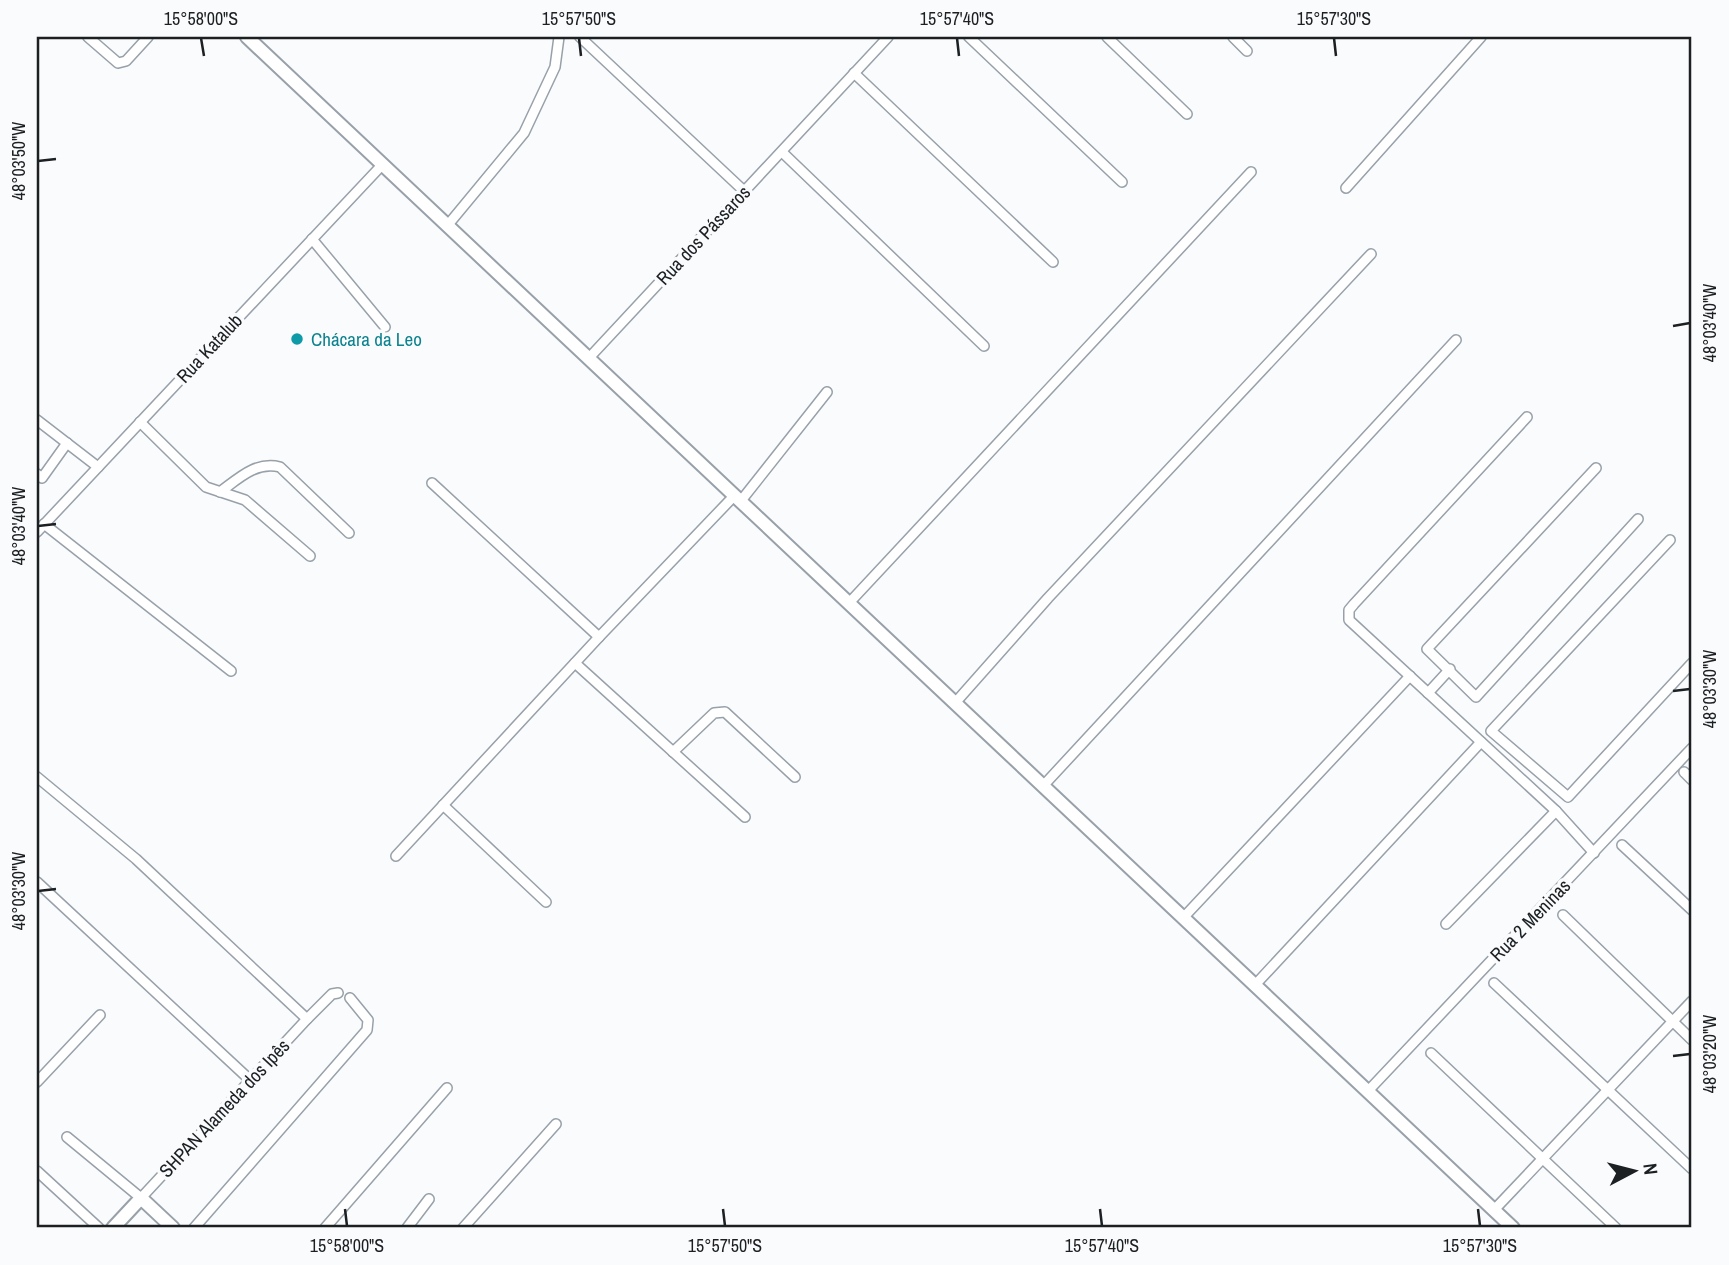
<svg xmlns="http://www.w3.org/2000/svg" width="1729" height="1265" font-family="'Archivo Narrow',sans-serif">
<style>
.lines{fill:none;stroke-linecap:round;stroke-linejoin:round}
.street-casing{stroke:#98a1a9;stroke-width:12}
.secondary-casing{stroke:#98a1a9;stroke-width:16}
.street{stroke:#fff;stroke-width:9}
.secondary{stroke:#fff;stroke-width:12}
.ticks{fill:none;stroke:#1c2023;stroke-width:2.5}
.culture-dot{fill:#0f9aa8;stroke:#fafbfd;stroke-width:2.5}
.labels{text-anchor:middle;stroke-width:7;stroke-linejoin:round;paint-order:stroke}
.street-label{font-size:19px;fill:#1c2023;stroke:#fafbfd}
.culture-label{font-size:19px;fill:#0d838f;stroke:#fafbfd;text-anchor:start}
.neatline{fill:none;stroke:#1c2023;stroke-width:2.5}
.ticks-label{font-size:18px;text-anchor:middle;fill:#1c2023}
</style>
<rect width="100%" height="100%" fill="#fafbfd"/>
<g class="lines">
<defs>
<g id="street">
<polyline points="88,37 118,63 126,61 148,37"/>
<polyline points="580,37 744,191"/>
<polyline points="969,37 1122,182"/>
<polyline points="1107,37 1187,114"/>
<polyline points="1233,37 1247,51"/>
<polyline points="854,73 1053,262"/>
<polyline points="782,152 984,346"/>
<polyline points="1346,188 1481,37"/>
<polyline points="447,226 524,133 555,67 559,37"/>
<polyline points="312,239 385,327"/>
<polyline points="588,359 888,37"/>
<polyline points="1527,417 1354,604 1349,610 1349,620 1556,811 1594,853"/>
<polyline points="37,420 98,467"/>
<polyline points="140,422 206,487 245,500 310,556"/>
<polyline points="1596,468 1427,649 1476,697 1638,519"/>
<polyline points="37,474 42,478 67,443"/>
<polyline points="432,483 599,637"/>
<path d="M220 492C239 478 256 461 280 467L349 533"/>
<polyline points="740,502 827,392"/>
<polyline points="44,524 231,671"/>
<polyline points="37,532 382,165"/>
<polyline points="1670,540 1491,731 1568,797 1692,663"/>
<polyline points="849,603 1251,172"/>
<polyline points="575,663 745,817"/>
<polyline points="1428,693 1450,669"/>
<polyline points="955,703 1048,598 1371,254"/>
<polyline points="673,752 714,713 725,712 795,777"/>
<polyline points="1684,772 1692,780"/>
<polyline points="37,777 136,859 307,1019"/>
<polyline points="1043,786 1456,340"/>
<polyline points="443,805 546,902"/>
<polyline points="1622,845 1692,910"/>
<polyline points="396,856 599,637 734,496"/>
<polyline points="37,882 249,1079"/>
<polyline points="1563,915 1692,1040"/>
<polyline points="1183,918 1410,676"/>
<polyline points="1446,924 1556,811"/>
<polyline points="1494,983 1692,1169"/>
<polyline points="1255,985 1481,742"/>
<polyline points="1431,1053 1616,1228"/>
<polyline points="37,1082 100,1015"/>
<polyline points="1368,1091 1692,748"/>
<polyline points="67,1137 141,1198 307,1019 332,994 338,993"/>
<polyline points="37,1171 99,1228"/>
<polyline points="1494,1210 1692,1001"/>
<polyline points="194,1228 367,1030 368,1020 350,998"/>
<polyline points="325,1228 447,1088"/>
<polyline points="407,1228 429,1199"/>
<polyline points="463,1228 556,1124"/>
</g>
<g id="secondary">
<polyline points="247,37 1513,1228"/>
<polyline points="113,1228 141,1198 173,1228"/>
</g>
</defs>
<use href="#street" class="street-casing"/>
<use href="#secondary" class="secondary-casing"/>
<use href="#street" class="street"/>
<use href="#secondary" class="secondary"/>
</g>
<path class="ticks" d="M201 38 204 56M579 38 581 56M957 38 959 56M1334 38 1336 56M38 161 56 159M1673 326 1690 323M38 526 56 524M1673 691 1690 689M38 891 56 889M1673 1056 1690 1054M345 1209 347 1226M723 1209 725 1226M1100 1209 1102 1226M1478 1209 1480 1226"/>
<circle class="culture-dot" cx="297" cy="339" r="7"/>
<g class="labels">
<g class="street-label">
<text transform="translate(703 235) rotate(-47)" y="7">Rua dos Pássaros</text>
<text transform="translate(209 348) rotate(-47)" y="7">Rua Katalub</text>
<text transform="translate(1530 920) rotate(-46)" y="7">Rua 2 Meninas</text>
<text transform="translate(224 1108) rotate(-47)" y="7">SHPAN Alameda dos Ipês</text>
</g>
<g class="culture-label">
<text x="311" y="346">Chácara da Leo</text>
</g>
</g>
<rect width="1729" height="1265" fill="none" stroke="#fafbfd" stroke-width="77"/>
<g transform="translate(1634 1171) rotate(83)" stroke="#fafbfd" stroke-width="5" paint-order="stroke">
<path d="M0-5L12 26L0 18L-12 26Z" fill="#1c2023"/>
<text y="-10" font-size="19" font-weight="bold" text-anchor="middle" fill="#1c2023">N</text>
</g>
<rect x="38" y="38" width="1652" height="1188" class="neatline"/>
<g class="ticks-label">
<text x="201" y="25">15°58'00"S</text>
<text x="579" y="25">15°57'50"S</text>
<text x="957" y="25">15°57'40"S</text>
<text x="1334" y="25">15°57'30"S</text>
<text transform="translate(19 161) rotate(-90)" y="6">48°03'50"W</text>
<text transform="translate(1710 323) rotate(-90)" y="6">48°03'40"W</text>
<text transform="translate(19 526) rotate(-90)" y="6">48°03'40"W</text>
<text transform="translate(1710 689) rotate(-90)" y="6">48°03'30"W</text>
<text transform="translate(19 891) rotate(-90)" y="6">48°03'30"W</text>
<text transform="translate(1710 1054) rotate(-90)" y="6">48°03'20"W</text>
<text x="347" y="1252">15°58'00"S</text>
<text x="725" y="1252">15°57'50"S</text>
<text x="1102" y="1252">15°57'40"S</text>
<text x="1480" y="1252">15°57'30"S</text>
</g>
</svg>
